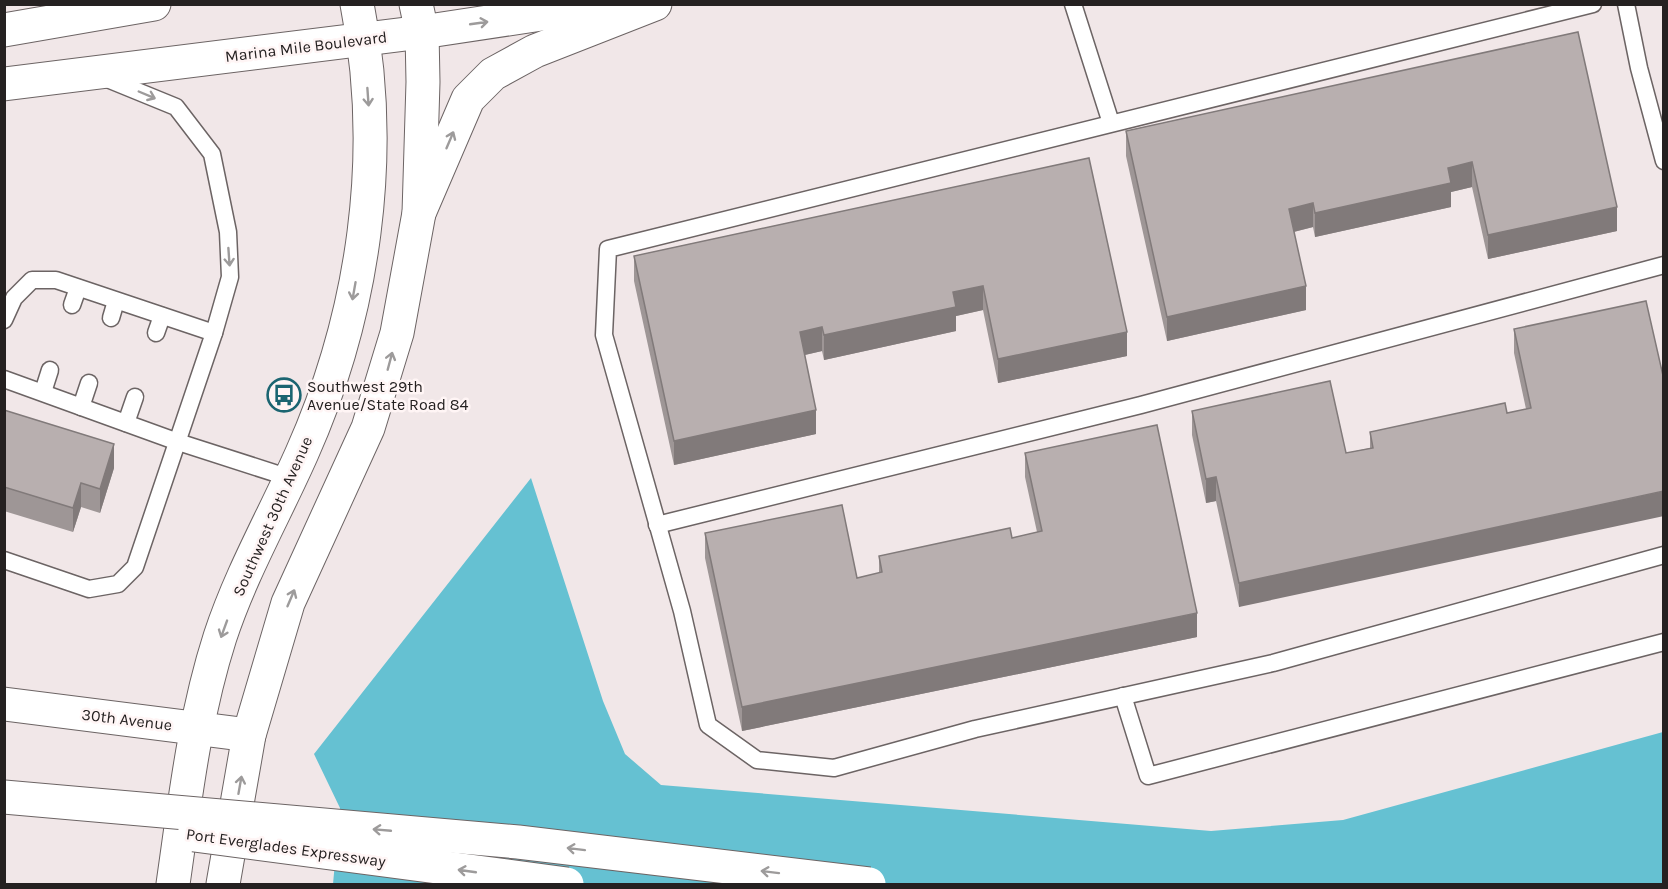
<svg xmlns="http://www.w3.org/2000/svg" width="1668" height="889" font-family="Karla,sans-serif">
<style>
.water{fill:#65c1d2}
.lines{fill:none;stroke-linecap:round;stroke-linejoin:round}
.lane-casing{stroke:#6c6464;stroke-width:19}
.street-casing{stroke:#6c6464;stroke-width:35}
.secondary-casing{stroke:#6c6464;stroke-width:35}
.primary-casing{stroke:#6c6464;stroke-width:35}
.lane{stroke:#fff;stroke-width:16}
.street{stroke:#fff;stroke-width:33}
.secondary{stroke:#fff;stroke-width:33}
.primary{stroke:#fff;stroke-width:33}
.highway-bridge-casing{stroke:#6c6464;stroke-width:35;stroke-linecap:butt}
.highway-bridge{stroke:#fff;stroke-width:33}
.wall{fill:#9e9696}
.shaded-wall{fill:#817a7a}
.building{fill:#b8afaf;stroke:#817a7a;stroke-width:1.5}
.oneway{stroke:#9d9b9b}
.labels{text-anchor:middle;stroke-width:5;stroke-linejoin:round;paint-order:stroke}
.street-label{font-size:16px;fill:#252121;stroke:#fff5f5}
.poi-label{font-size:16px;fill:#252121;stroke:#fff5f5;text-anchor:start}
</style>
<rect width="100%" height="100%" fill="#f1e7e8"/>
<polygon class="water" points="531,478 603,701 625,754 661,785 1211,831 1343,820 1663,732 1663,884 333,884 340,808 314,754"/>
<g class="lines">
<defs>
<g id="lane">
<polyline points="1073,4 1111,123"/>
<polyline points="1593,4 608,249 604,335 682,611 708,725 757,760 834,768 975,729 1273,663 1664,555"/>
<polyline points="1626,4 1639,68 1664,161"/>
<polyline points="72,305 78,288"/>
<polyline points="111,318 116,301"/>
<polyline points="4,320 14,298 32,280 56,280 214,333"/>
<polyline points="156,333 162,316"/>
<polyline points="4,379 178,442 290,478"/>
<polyline points="43,392 50,370"/>
<polyline points="81,407 89,383"/>
<polyline points="126,423 135,397"/>
<polyline points="657,525 1141,405 1664,265"/>
<polyline points="4,560 89,589 118,584 135,567 214,333 230,277 228,232 212,154 176,107 105,78"/>
<polyline points="1123,696 1148,776 1664,642"/>
</g>
<polyline id="street" points="4,704 249,735"/>
<g id="secondary">
<path d="M173 884C185 801 194 718 220 637 241 573 275 514 302 453 364 314 387 154 357 4"/>
<polyline points="223,884 249,735 288,603 368,428 397,333 419,213 423,82 422,32 416,4"/>
</g>
<g id="primary">
<polyline points="4,30 154,4"/>
<polyline points="4,84 422,32 607,4"/>
<polyline points="419,213 468,99 493,74 535,51 655,4"/>
</g>
</defs>
<use href="#lane" class="lane-casing"/>
<use href="#street" class="street-casing"/>
<use href="#secondary" class="secondary-casing"/>
<use href="#primary" class="primary-casing"/>
<use href="#lane" class="lane"/>
<use href="#street" class="street"/>
<use href="#secondary" class="secondary"/>
<use href="#primary" class="primary"/>
<defs>
<g id="highway-bridge">
<polyline points="4,797 518,842 869,884"/>
<polyline points="194,835 567,884"/>
</g>
</defs>
<use href="#highway-bridge" class="highway-bridge-casing"/>
<use href="#highway-bridge" class="highway-bridge"/>
</g>
<g class="wall">
<polygon points="1578,32 1617,231 1488,259 1472,187 1451,192 1451,207 1315,237 1313,227 1294,232 1306,310 1167,341 1126,156 1126,131"/>
<polygon points="1089,158 1127,356 998,383 983,310 956,316 956,331 824,360 822,351 805,355 816,434 674,465 634,281 634,256"/>
<polygon points="1514,329 1664,380 1239,607 1216,501 1206,503 1192,435 1192,411 1346,453 1370,448 1370,432 1507,413 1526,409 1514,353"/>
<polygon points="4,410 114,468 100,513 81,507 73,532 4,511"/>
<polygon points="1025,453 1197,637 742,731 705,558 705,533 857,578 879,573 879,556 1012,538 1037,532 1025,477"/>
</g>
<g class="shaded-wall">
<polygon points="1472,162 1472,187 1451,192 1451,207 1315,237 1315,213 1448,168"/>
<polygon points="1313,203 1313,227 1289,233 1289,209"/>
<polygon points="1617,207 1617,231 1488,259 1488,235"/>
<polygon points="983,286 983,310 956,316 956,331 824,360 824,335 953,292"/>
<polygon points="1306,286 1306,310 1167,341 1167,317"/>
<polygon points="822,327 822,351 800,356 800,332"/>
<polygon points="1127,332 1127,356 998,383 998,359"/>
<polygon points="816,410 816,434 674,465 674,441"/>
<polygon points="114,444 114,468 100,513 100,489"/>
<polygon points="1216,477 1216,501 1206,503 1206,479"/>
<polygon points="81,483 81,507 73,532 73,508"/>
<polygon points="1664,491 1664,516 1239,607 1239,583"/>
<polygon points="1197,613 1197,637 742,731 742,707"/>
</g>
<g class="building">
<polygon points="1578,32 1617,207 1488,235 1472,162 1448,168 1451,183 1315,213 1313,203 1289,209 1306,286 1167,317 1126,131"/>
<polygon points="1089,158 1127,332 998,359 983,286 953,292 956,307 824,335 822,327 800,332 816,410 674,441 634,256"/>
<polygon points="1646,301 1664,380 1664,491 1239,583 1216,477 1206,479 1192,411 1330,381 1346,453 1373,448 1370,432 1505,403 1507,413 1531,408 1514,329"/>
<polygon points="4,410 114,444 100,489 81,483 73,508 4,487"/>
<polygon points="1157,425 1197,613 742,707 705,533 842,505 857,578 882,572 879,556 1010,528 1012,538 1042,531 1025,453"/>
</g>
<defs><path id="oneway-shaft" d="M-6 0H5M1.5-3L5.5 0L1.5 3" fill="none" stroke-width="1.6" stroke-linecap="round" stroke-linejoin="round" transform="scale(1.5)"/></defs>
<g class="oneway">
<use href="#oneway-shaft" transform="translate(479 23) rotate(-8)"/>
<use href="#oneway-shaft" transform="translate(147 95) rotate(23)"/>
<use href="#oneway-shaft" transform="translate(368 97) rotate(86)"/>
<use href="#oneway-shaft" transform="translate(450 140) rotate(-67)"/>
<use href="#oneway-shaft" transform="translate(229 257) rotate(86)"/>
<use href="#oneway-shaft" transform="translate(354 291) rotate(100)"/>
<use href="#oneway-shaft" transform="translate(390 361) rotate(-75)"/>
<use href="#oneway-shaft" transform="translate(291 598) rotate(-67)"/>
<use href="#oneway-shaft" transform="translate(224 629) rotate(110)"/>
<use href="#oneway-shaft" transform="translate(240 785) rotate(-80)"/>
<use href="#oneway-shaft" transform="translate(382 830) rotate(-175)"/>
<use href="#oneway-shaft" transform="translate(576 849) rotate(-173)"/>
<use href="#oneway-shaft" transform="translate(467 871) rotate(-172)"/>
<use href="#oneway-shaft" transform="translate(770 872) rotate(-173)"/>
</g>
<defs>
<symbol id="bus-ring" viewBox="-11 -11 22 22"><circle r="9.5" fill="#fff5f5" stroke="#1b6571" stroke-width="1.5"/><path d="M-5-6H5V4H4V6H2V4H-2V6H-4V4H-5ZM-3.5-4V0h7V-4ZM-3.5 1.2v1.5H-2V1.2ZM2 1.2v1.5H3.5V1.2Z" fill="#1b6571"/></symbol>
</defs>
<g fill-rule="evenodd">
<use href="#bus-ring" x="265" y="376" width="38" height="38"/>
</g>
<g class="labels">
<g class="street-label">
<text transform="translate(306 46) rotate(-7)" y="6">Marina Mile Boulevard</text>
<text transform="translate(272 516) rotate(-66)" y="6">Southwest 30th Avenue</text>
<text transform="translate(127 719) rotate(7)" y="6">30th Avenue</text>
<text transform="translate(286 847) rotate(8)" y="6">Port Everglades Expressway</text>
</g>
<g class="poi-label">
<text x="307" y="392">Southwest 29th<tspan x="307" dy="18">Avenue/State Road 84</tspan></text>
</g>
</g>
<rect width="1668" height="889" fill="none" stroke="#252121" stroke-width="12"/>
</svg>
